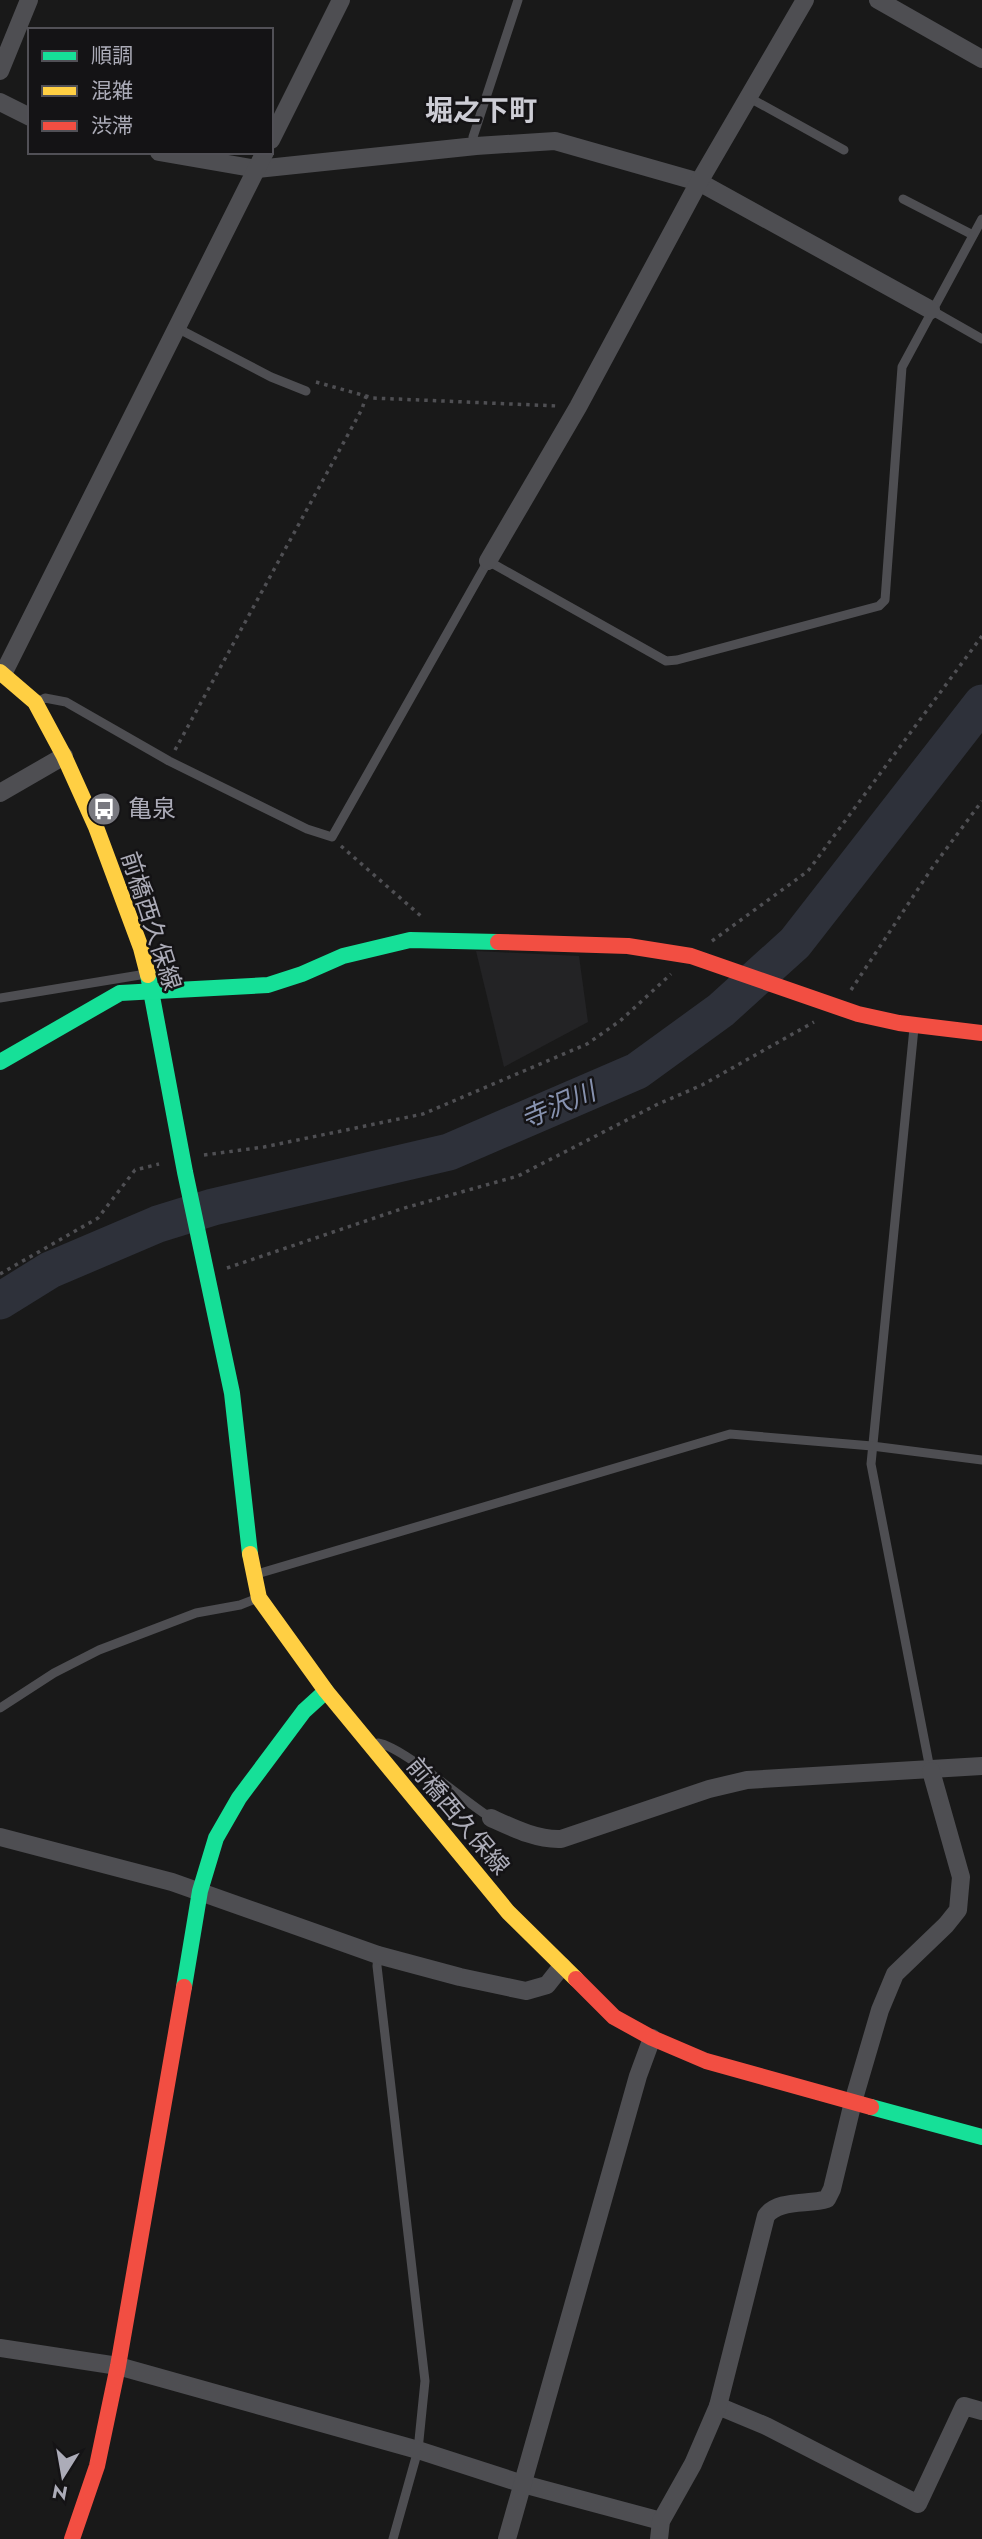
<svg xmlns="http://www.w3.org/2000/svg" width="982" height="2539" font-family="Jost,'Noto Sans JP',sans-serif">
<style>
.built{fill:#232325}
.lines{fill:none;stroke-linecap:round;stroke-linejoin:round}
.river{stroke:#2e313a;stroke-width:37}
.path{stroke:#4f4f53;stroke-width:3.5;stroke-dasharray:3.5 5;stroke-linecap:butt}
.lane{stroke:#4e4e52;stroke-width:9}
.street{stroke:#4e4e52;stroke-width:18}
.fast{stroke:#16e098;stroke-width:16}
.slow{stroke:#ffcf43;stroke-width:16}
.jam{stroke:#f24e42;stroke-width:16}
.labels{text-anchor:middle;stroke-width:5;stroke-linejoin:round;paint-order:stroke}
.poi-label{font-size:24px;fill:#acacb8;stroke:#141315;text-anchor:start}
.street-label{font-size:24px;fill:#acacb8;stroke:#141315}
.water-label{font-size:26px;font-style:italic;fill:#8792af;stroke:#141315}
.quarter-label{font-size:28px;font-weight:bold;fill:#cdcdd5;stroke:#141315}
</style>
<rect width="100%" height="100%" fill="#191919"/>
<polygon class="built" points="476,951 579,956 588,1022 504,1067"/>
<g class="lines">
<polyline class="river" points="0,1301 50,1270 158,1224 213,1207 449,1152 637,1071 721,1010 795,943 982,703"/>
<g class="path">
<polyline points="316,382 373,398 558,406"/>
<polyline points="175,750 362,409 366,396"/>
<polyline points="341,846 422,917"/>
<polyline points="712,941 808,871 982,636"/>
<polyline points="851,990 932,868 982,801"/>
<polyline points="204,1155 264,1147 423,1114 587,1044 620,1021 671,974"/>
<polyline points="227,1268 401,1209 518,1176 656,1105 702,1085 814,1022"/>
<polyline points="0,1274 98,1218 135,1170 159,1164"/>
</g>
<g class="lane">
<polyline points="748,97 844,150"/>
<polyline points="476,146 473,137 518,0"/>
<polyline points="903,199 973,235"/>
<polyline points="931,310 982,339"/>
<polyline points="177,328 271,377 306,391"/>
<polyline points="37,702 45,698 66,702 169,761 307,829 332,837 488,561 666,661 677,660 879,606 885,600 902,367 982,219"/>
<polyline points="0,998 146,974"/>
<polyline points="914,1028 871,1464 930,1769"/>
<polyline points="257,1574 730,1434 872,1446 982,1460"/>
<polyline points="0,1708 54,1673 99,1650 196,1613 240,1605 258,1598"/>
<path d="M378 1743C403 1747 465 1802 491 1818"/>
<polyline points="378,1955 377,1966 425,2381 418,2450 393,2539"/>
</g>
<g class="street">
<polyline points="878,0 982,59"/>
<polyline points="0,71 29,0"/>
<polyline points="0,102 30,117"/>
<polyline points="271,140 341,0"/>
<polyline points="159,152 257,169 476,146 555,141 699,182 931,310"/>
<polyline points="488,561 578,407 699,182 805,0"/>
<polyline points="3,674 265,152"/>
<polyline points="0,793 64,756"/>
<path d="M491 1818C513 1828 537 1840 561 1839L709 1789 747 1780 982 1766"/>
<polyline points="0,1837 172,1882 378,1955 460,1977 526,1991 547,1985 562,1966"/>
<polyline points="0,2348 118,2366 418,2450 523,2484 661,2521"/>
<polyline points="718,2406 766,2426 918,2504 964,2406 982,2411"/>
<polyline points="507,2539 638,2076 652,2038"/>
<path d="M659 2539 661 2521 693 2464 718 2406 766 2216C778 2199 808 2205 827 2199L832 2189 853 2102 880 2010 895 1974 946 1925 958 1910 961 1877 931 1771"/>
</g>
<g class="fast">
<polyline points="148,975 185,1172 232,1393 250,1554"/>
<polyline points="0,1062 120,993 268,985 302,974 343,956 410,940 498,942"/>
<polyline points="184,1987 200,1891 216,1838 239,1798 304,1711 326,1691"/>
<polyline points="871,2107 982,2137"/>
</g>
<g class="slow">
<polyline points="0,672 35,702 64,756 96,827 141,948 148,975"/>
<polyline points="250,1554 259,1598 326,1691 508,1912 576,1979"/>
</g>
<g class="jam">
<polyline points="498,942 628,946 691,956 858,1014 899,1023 982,1033"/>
<polyline points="576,1979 614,2017 652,2038 706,2061 871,2107"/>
<polyline points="72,2539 97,2466 118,2366 184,1987"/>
</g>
</g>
<defs>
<symbol id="bus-disc" viewBox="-11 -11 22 22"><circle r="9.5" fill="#797980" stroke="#141315"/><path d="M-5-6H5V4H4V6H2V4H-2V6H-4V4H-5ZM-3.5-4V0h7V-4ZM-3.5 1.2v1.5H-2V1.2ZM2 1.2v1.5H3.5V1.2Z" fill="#fff"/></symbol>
</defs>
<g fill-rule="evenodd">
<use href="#bus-disc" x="85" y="790" width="38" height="38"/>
</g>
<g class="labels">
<g class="poi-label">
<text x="128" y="817">亀泉</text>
</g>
<g class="street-label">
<text transform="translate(151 921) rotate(72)" y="8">前橋西久保線</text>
<text transform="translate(458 1816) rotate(50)" y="8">前橋西久保線</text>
</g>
<g class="water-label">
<text transform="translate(558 1105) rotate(-23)" y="9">寺沢川</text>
</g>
<g class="quarter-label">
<text x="481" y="120">堀之下町</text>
</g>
</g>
<rect x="28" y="28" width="245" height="126" fill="#141315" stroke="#515056" stroke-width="2"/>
<rect x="42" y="51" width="35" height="10" fill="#16e098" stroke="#515056" stroke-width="2"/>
<text x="91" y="63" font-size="21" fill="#acacb8">順調</text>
<rect x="42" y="86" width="35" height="10" fill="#ffcf43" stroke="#515056" stroke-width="2"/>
<text x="91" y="98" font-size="21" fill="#acacb8">混雑</text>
<rect x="42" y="121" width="35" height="10" fill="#f24e42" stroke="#515056" stroke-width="2"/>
<text x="91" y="133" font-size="21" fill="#acacb8">渋滞</text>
<g transform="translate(63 2476) rotate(191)" stroke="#141315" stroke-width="5" paint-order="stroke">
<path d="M0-5L12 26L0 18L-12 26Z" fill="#acacb8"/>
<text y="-10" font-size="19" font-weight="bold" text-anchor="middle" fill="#acacb8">N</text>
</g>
</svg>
